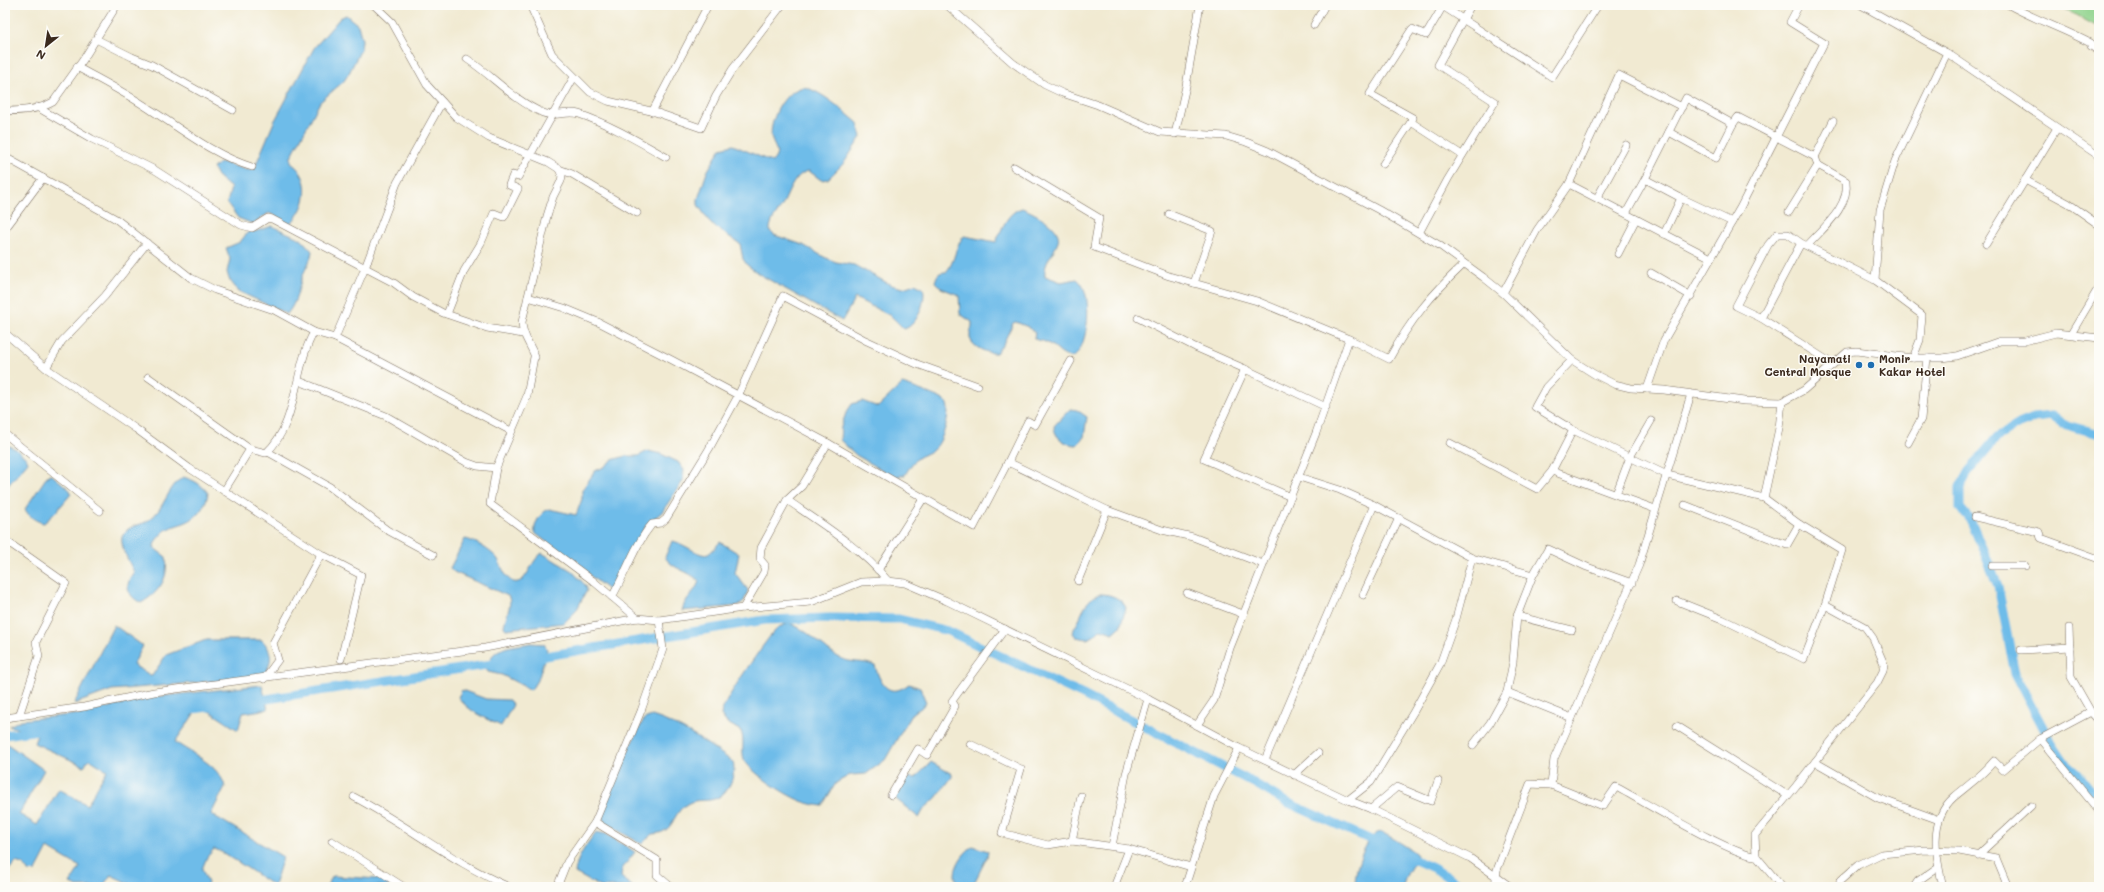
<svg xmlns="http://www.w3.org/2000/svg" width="2104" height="892" font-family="Mali,sans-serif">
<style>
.green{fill:#8fd38c;stroke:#657e55}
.water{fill:#6ebce9;stroke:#547384}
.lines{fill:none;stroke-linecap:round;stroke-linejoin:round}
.canal{stroke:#6ebce9;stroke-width:9}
.minor-casing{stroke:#7b6d5d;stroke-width:8}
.minor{stroke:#fff;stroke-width:7}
.poi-dot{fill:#1f6fb2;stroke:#fdfcf7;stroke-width:1.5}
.labels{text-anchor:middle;stroke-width:3;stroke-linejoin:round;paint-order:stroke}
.poi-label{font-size:11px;font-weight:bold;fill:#3b2a1e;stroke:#fdfcf7;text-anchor:end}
</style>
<rect width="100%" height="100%" fill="#fdfcf7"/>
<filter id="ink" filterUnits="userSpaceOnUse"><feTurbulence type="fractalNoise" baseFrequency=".025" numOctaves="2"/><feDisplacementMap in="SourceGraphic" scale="8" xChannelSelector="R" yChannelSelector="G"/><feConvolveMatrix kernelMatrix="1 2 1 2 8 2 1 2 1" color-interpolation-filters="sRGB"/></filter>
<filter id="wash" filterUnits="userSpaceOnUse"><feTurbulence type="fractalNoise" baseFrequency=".012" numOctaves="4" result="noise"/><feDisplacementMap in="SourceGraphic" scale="16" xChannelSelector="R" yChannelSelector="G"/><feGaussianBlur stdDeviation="0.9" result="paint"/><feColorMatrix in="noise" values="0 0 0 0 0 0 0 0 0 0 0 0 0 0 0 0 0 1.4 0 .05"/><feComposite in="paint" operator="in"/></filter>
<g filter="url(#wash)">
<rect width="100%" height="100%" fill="#f1ead2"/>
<polygon class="green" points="2057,5 2099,5 2099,21 2096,26"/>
<g class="water">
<path d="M346 15 358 25 362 40 361 49 349 73 344 81 320 102 291 157V163C313 178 308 207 290 224L269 213 253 224 238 218 227 203 231 188 217 176 213 168 221 162 247 170 254 169 274 122 314 48 340 18Z"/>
<path d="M804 87C823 92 842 110 858 123L861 137 844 163 828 179 821 180 809 171C794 173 788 195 782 206 777 214 769 222 770 231L774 235 803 245 824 257 836 262 854 265 891 285 903 288 915 284 923 288C927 300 917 326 904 329L891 316 855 298 842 321 759 274 747 265 743 259 740 244 711 224 698 205V199L707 172 721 148 733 145 772 162C783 151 771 146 771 134 772 115 784 91 804 87Z"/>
<path d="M1022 208C1033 212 1063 227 1058 242 1054 253 1043 263 1045 276L1061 282 1077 279C1094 291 1089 345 1074 357 1058 359 1057 342 1037 340L1034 338 1035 333 1028 327 1016 322 1013 323 1003 344 996 353C988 354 972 347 970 338 969 332 973 328 972 322L960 314 959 295 941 288 935 282C937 275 938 272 946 272 956 261 954 247 964 236L996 242C1002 229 1007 212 1022 208Z"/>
<path d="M272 226 301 239 312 251C311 261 306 267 303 275 297 290 298 301 287 314L238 291 229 279 227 272 230 259 226 248 240 242 248 232 257 231Z"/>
<path d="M902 384C907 385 942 398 945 401 953 408 943 440 936 447 931 453 924 454 918 458 912 462 908 470 905 475L895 477 877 467 856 455 840 440 841 427 846 413 852 404 862 401 878 407Z"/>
<path d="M1070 409 1077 410 1087 417 1084 437 1077 445C1066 445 1054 438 1054 426Z"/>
<polygon points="5,444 16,449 27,459 28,462 5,489"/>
<path d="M648 451 661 454 678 462 684 470 683 481 662 512 646 525 610 591 535 533C533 524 541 512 549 509L576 515 582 499V490L595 471 604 467 612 460 626 456H638Z"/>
<path d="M48 475H52L70 490 71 494 55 513 44 523C37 522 28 516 25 509Z"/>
<path d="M183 477C194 480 201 484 208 493 207 502 200 514 192 519 180 527 168 524 159 537 156 540 154 543 154 548L166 557C169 578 160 592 141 603 133 599 125 591 129 581 131 577 133 576 134 572 130 564 118 543 123 535 128 525 141 526 149 520 165 509 167 487 183 477Z"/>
<path d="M465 539C474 540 491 551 497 558 502 565 508 590 522 580 530 573 532 560 542 553L572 571 586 586 587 590 576 611 564 623 506 629 504 627C504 619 514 603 508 596L454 572 450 568Z"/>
<path d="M672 541C682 542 701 558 708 554 712 552 717 545 720 542L739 554 735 573 748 590 744 601 737 606 682 611C685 597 695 594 699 581 688 570 673 570 665 557Z"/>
<path d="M1100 594C1110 594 1122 598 1126 608L1120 627 1113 633 1101 629 1094 636 1087 639 1076 637 1073 633 1074 629C1082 617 1084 598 1100 594Z"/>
<path d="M789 623C811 631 821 648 840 658 852 664 863 660 875 666 881 685 889 699 909 684L920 688 926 702 921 708 912 713 885 760 866 774 850 775 836 783 822 806C816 805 809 804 804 802 790 798 749 772 744 759 741 750 745 741 741 731L726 722 721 715C722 702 761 648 771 635L779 627Z"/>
<path d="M114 625 143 646 133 665 152 676 166 655 206 640H262C274 653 272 662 263 677L112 690 74 704Z"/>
<path d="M531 643 544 644 547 649 539 677 531 690 502 675 488 672 486 669C492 645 510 647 531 643Z"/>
<path d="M262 685 268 709 243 713 238 730 200 705 175 742C192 754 220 765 225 787L211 814 283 857 274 886C265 880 220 849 214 849L207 857 202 869 208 883 206 887H136L111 875 102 887H77L70 883 80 867 48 848 36 871 29 872 24 865 16 862 5 874 6 743 44 770 19 814 37 825 59 789 87 805 107 770 89 759 84 766 34 743 37 735 9 726 21 720 80 714 154 697Z"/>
<path d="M462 690 486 699 509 700 513 705 501 726C486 719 468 711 458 697Z"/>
<path d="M652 716C679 724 711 746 733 762 737 776 727 798 710 800 702 801 695 799 687 804 670 815 676 833 652 834L642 844 605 823 602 817 603 808 628 750 644 719Z"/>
<path d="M931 762 952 774V777L936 798 924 809 919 818 896 799C896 790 902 782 910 777L915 778Z"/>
<path d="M596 832 606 834 635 852 622 869 621 877 633 887H601L575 873C576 858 587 844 596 832Z"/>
<path d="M1380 832C1385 833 1415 851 1417 855 1414 866 1405 872 1403 887H1356C1352 874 1366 835 1380 832Z"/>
<path d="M973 846 988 851 987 857 972 887C942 887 958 856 973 846Z"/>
<polygon points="333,876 378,879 387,882 389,886 326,887"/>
</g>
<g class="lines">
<g class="canal">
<polyline points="2099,434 2063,424 2052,416 2034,418 2019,424 1997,437 1969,471 1960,487 1960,508 1971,521 1998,586 2015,674 2047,735 2064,761 2077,772 2099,802"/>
<polyline points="533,658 765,620 829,618 899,619 948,631 1083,695 1254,783 1284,801 1380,844"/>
<polyline points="254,701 499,663"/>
<polyline points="185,710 216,706"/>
<polyline points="5,735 38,730"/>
<polyline points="1404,855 1433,868 1465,887"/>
</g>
</g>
</g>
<g filter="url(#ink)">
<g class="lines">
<defs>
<g id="minor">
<polyline points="374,5 392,22 427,85 456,117 489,138 548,162 559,169 572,174 637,213"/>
<polyline points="530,5 552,54 590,92 608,101 655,112 701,128 716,96 732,70 782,5"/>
<polyline points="947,5 1013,63 1045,85 1062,93 1098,105 1160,132 1226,136 1246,142 1268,151 1379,210 1439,245 1483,277 1503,293 1572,360 1594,374 1614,384 1631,388 1664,390 1744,401 1782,402 1804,390 1847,352 1856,351 1913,358 1942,358 1957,356 2000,341 2025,341 2056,333 2099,338"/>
<polyline points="1441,5 1552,77 1598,5"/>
<polyline points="1861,5 1947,53 2099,156"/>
<path d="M2009 5C2036 20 2064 29 2092 44L2091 46 2099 51"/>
<polyline points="1443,6 1426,35 1412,29 1370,94 1413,118 1411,122 1462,155"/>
<polyline points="1314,25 1325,5"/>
<polyline points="96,39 132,57 152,65 233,110"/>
<path d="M467 59C493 76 513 100 543 113 555 118 566 110 579 114 609 124 638 141 666 157"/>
<path d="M77 67C102 81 128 94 151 110 183 130 215 156 252 167"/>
<polyline points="37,107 92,139 155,170 241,225 252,228 268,218 272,219 394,283 413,297 443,313 487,328 523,334"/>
<polyline points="1682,107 1619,75 1569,184 1711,258"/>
<path d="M5 111C21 111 39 110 53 102L83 60 117 5"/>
<polyline points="652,112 708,5"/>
<polyline points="1669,132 1716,158 1733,124"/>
<polyline points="1175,134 1186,86 1200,5"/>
<polyline points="5,157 116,219 191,278 215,290 274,310 314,332"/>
<polyline points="1383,164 1411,122"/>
<polyline points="1014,167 1099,218 1094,247 1169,276 1257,301 1349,339"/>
<polyline points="1645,179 1686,98 1733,124 1738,117 1815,157 1833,121"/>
<polyline points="2025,180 2068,203 2099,225"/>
<polyline points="1597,198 1626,145"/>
<polyline points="1789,212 1818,165"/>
<polyline points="1626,213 1645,179 1681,198 1732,222"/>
<polyline points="1169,214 1212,231 1194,283"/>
<polyline points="5,229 43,178"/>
<polyline points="1419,233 1448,179 1495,102 1438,65 1471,5"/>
<polyline points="1664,234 1681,198"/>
<polyline points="1801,243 1788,234 1777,234 1768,245 1736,306 1761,318 1801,243 1875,280"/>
<polyline points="1986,244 2057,128"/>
<path d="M1807 246C1823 228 1850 207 1846 181L1818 165 1815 157"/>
<polyline points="1618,254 1636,219"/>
<polyline points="1651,273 1691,296"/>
<polyline points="1503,293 1537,230 1569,184"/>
<polyline points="528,297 564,308 600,323 672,360 828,443 974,527 1008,462 1107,510"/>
<polyline points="447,314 464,271 481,243 494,213 504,217 518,189 509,185 513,175 518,177 574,77"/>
<polyline points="1138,318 1195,347 1245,369"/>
<polyline points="1761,318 1833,364"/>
<polyline points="5,333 46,368 136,429 189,468 321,554 273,643 278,660 264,679"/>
<polyline points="2071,334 2099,287"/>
<polyline points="335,338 511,431"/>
<polyline points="534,357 527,396 496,468 490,504 592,580 637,618"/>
<path d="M535 357C531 345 522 336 522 322L547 216 553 197 561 181 562 176 559 169"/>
<polyline points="1913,358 1920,340 1922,315 1875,280 1880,210 1895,161 1947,53"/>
<polyline points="1572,360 1546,387 1535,407 1573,430 1667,475 1764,498"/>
<polyline points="46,368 62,341 105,296 147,243"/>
<polyline points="148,377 250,449"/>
<polyline points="299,381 386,416 466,462 477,466 496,468"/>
<polyline points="1647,389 1664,340 1740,208 1824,43 1790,22 1799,5"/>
<polyline points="5,434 100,511"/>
<polyline points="1450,443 1537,489 1552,471 1573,430"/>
<polyline points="1908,443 1921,419 1927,358"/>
<polyline points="268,452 330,487 387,530 433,555"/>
<polyline points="1008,462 1028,421 1035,425 1071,361"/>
<polyline points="1552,471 1655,509"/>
<polyline points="1299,477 1340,490 1374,505 1472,558 1533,575 1548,549 1587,567 1632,583"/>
<path d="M224 491 250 449 266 453C299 423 293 368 314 332L335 338 365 268 397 183 442 102"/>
<polyline points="1616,494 1630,457 1651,421"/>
<polyline points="1291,497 1204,459 1245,369 1326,407"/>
<path d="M787 500C822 524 861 548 888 581"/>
<polyline points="1685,505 1787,545 1799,524"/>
<polyline points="1975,517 2039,532 2041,538 2099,559"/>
<polyline points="5,540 66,583 36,642 39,656 19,716"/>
<polyline points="321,554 361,575 341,659"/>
<polyline points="1992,566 2025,566"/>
<polyline points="878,570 923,499"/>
<polyline points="1078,581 1107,510 1162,530 1193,537 1263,564"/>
<polyline points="1187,593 1243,614"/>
<polyline points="1363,595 1399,518"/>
<path d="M612 597C626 573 634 546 652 524L661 523 666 519 709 449 738 396 783 296 865 340 917 364 978 386"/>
<polyline points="1677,601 1722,619 1804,659 1825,605"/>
<polyline points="743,608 764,572 765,565 760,559 761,548 787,500 802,486 828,443"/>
<polyline points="1517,616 1572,630"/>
<polyline points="2069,628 2071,677 2091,712 2099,721"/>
<polyline points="2021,650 2070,647"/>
<polyline points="1507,692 1572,718"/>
<polyline points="5,718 84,707 154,692 485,648 637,618 659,620 743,608 811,602 861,582 888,581 905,583 947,601 1148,699 1239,748 1348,800 1371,809 1470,858 1511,887"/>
<path d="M1197 725 1214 700 1230 648 1316 433 1349 339 1389 359C1411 319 1430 296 1464 264"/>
<polyline points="1677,726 1787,795"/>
<polyline points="2040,739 2099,811"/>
<polyline points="970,744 1021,769 1002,833 1048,845 1072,841 1129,849 1191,867"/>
<polyline points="1473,745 1490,723 1507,692 1513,662 1517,616 1533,575"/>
<polyline points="1265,760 1374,505"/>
<polyline points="1815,762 1878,798 1939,820"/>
<polyline points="1294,775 1318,753"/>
<polyline points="1551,785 1554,759 1639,565 1691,394"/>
<polyline points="891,795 918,749 927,755 955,706 952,701 1005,629"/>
<path d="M354 797C407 825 454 863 509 887"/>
<polyline points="1348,800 1371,782 1414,711 1440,664 1456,619 1472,558"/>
<polyline points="1371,809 1397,787 1431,801 1438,781"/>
<polyline points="595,822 657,860 657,875 671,887"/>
<polyline points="332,841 404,887"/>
<polyline points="1072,841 1081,796"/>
<polyline points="1112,846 1126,774 1148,699"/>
<polyline points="1978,855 2031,806"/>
<polyline points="1756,856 1755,835 1796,786 1877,683 1883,671 1884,664 1873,638 1865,627 1825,605 1842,550 1799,524 1764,498 1779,428 1782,402"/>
<polyline points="1840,881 1858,865 1881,854 1925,850 1959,851 1996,858 2008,887"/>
<polyline points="557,887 567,862 595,822 641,711 663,649 659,620"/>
<polyline points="1114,887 1129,849"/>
<polyline points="1185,887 1214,796 1239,748"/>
<path d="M1495 887 1497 870 1530 784 1551 785 1603 806 1616 787C1641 800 1735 857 1756 856L1782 887"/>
<polyline points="1914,887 1918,881 1938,867"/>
<path d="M1943 887C1936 857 1928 820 1954 797 1968 785 1983 775 1994 761L2003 770 2040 739 2091 712"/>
</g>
</defs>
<use href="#minor" class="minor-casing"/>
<use href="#minor" class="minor"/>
</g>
</g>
<g class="poi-dot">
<circle cx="1859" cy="365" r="4"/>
<circle cx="1871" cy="365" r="4"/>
</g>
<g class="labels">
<g class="poi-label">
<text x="1851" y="363">Nayamati<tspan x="1851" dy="13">Central Mosque</tspan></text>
<text x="1879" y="363" text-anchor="start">Monir<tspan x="1879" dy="13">Kakar Hotel</tspan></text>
</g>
</g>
<rect width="2104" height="892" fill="none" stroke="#fdfcf7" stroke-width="20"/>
<g transform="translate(46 46) rotate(210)" stroke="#fdfcf7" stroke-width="3" paint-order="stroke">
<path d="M0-3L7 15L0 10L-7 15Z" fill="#3b2a1e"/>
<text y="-6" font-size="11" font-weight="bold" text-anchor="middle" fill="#3b2a1e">N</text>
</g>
</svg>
